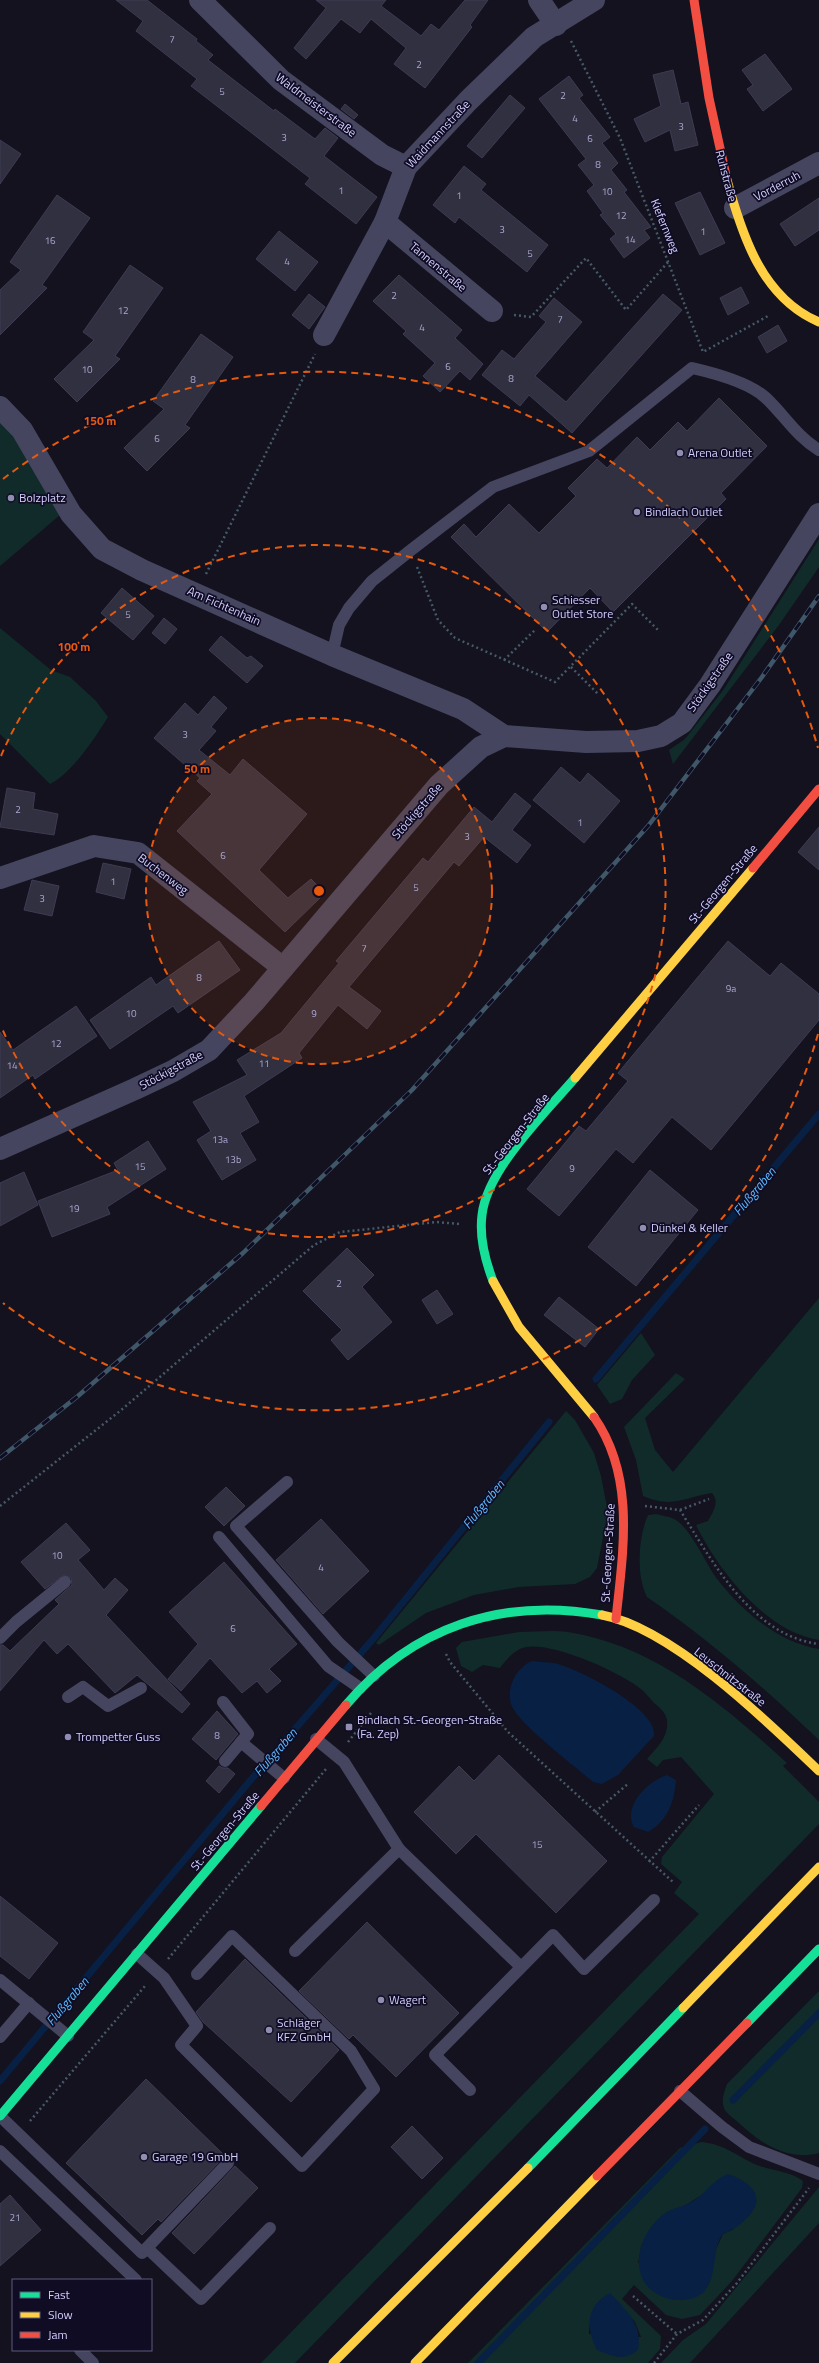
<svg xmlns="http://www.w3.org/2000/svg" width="819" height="2363" font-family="'Titillium Web',sans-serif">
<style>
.green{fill:#102b2a;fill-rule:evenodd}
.water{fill:#082044}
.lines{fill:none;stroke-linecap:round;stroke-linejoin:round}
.stream{stroke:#082044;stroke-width:7}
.building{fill:#313041;stroke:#3e3b53}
.path{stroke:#465968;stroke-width:2.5;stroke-dasharray:2 3;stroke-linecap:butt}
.lane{stroke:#454560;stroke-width:12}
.street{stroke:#454560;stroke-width:22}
.fast{stroke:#16e098;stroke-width:9}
.slow{stroke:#ffcf43;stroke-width:9}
.jam{stroke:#f24e42;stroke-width:9}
.rail-casing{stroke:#3f5768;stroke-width:4.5}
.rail{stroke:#0f0c24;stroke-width:3;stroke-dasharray:9;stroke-linecap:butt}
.ring{fill:none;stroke:#e8590c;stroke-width:2;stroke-dasharray:7 5}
.poi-dot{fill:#908db0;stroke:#0f0c24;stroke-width:1.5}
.labels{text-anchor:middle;stroke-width:3.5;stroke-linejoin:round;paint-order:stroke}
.number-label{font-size:10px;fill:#aaa7d0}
.street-label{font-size:12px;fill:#d3cfff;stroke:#0f0c24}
.poi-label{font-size:12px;fill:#d3cfff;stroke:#0f0c24;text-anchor:start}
.water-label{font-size:13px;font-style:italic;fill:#5dbaff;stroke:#0f0c24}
.centre{fill:#e8590c;stroke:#0f0c24;stroke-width:2}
.ring-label{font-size:12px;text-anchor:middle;font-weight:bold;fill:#e8590c;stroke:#0f0c24;stroke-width:3.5;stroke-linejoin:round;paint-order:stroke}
</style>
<rect width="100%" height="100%" fill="#13121e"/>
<g class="green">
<polygon points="0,416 15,435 60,515 0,566"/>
<polygon points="819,539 819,567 779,625 673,764 669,750 685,739 724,689"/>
<path d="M0 628 51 670 70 677 96 701 108 717C95 738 72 773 50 784L0 734Z"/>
<path d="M819 1298V1640C766 1632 718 1570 696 1525L708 1521C713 1512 720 1502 712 1493 684 1497 674 1509 643 1496L636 1460 624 1427 676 1373 685 1379 645 1418 655 1450 673 1472Z"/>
<polygon points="641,1333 655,1355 632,1380 622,1399 610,1404 597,1385"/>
<polygon points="566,1411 575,1420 594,1453 601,1476 608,1512 597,1568 590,1577 575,1584 519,1587 474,1595 426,1613 379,1645 376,1643"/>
<path d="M657 1514C662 1516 669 1516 674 1519 690 1526 706 1565 718 1580 743 1612 778 1642 819 1649V1740C765 1688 709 1640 647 1597 636 1575 638 1538 648 1515Z"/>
<path d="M519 1632C535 1632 552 1630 568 1632 656 1646 723 1705 787 1763L783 1766 819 1802V1824L295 2363H261L699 1914 674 1893 682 1882 661 1864 662 1857 714 1794 681 1757 663 1760 657 1767 647 1759C657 1747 669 1737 667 1720 666 1713 659 1707 654 1703 649 1697 643 1690 637 1686 615 1670 552 1642 526 1647 515 1649 506 1660 500 1668L483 1665 472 1672 461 1666 456 1648 462 1642Z"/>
<path d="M819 1991V2153C788 2161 761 2144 739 2123 735 2119 726 2114 724 2108 721 2099 724 2093 727 2084Z"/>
<path d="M701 2142C725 2144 736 2156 757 2165 772 2171 790 2171 803 2181L802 2188 732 2281 700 2315 682 2319 666 2315 634 2285 622 2299 661 2336 660 2349 648 2363H468L680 2148ZM705 2193 734 2229 723 2234 716 2249 638 2263 642 2244 651 2228 667 2212 681 2208ZM610 2294 635 2322 641 2337 589 2334C590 2316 593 2301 610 2294Z"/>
<polygon points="819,2187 819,2223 690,2363 661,2363 683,2340 706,2324"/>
</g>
<g class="water">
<path d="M532 1661C539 1662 547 1662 554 1663 577 1668 659 1709 654 1736L618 1775 602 1784 593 1782C575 1766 517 1723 511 1704 506 1687 517 1667 532 1661Z"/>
<path d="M667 1775 676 1780C674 1803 668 1820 648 1832L634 1827C622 1806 648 1781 667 1775Z"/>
<path d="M728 2174C762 2186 767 2206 735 2228 732 2230 725 2232 722 2235 708 2255 724 2301 678 2300 667 2300 651 2293 645 2283 630 2261 645 2225 667 2212 676 2207 686 2206 695 2200 707 2192 714 2179 728 2174Z"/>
<path d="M610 2293C627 2311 643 2325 638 2350 623 2362 613 2356 597 2350 586 2327 585 2307 610 2293Z"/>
</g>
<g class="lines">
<g class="stream">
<polyline points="596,1379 819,1114"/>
<polyline points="0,2081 249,1782 374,1638 549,1422"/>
<polyline points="733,2100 819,2013"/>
<polyline points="478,2363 705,2129"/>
</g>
</g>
<g class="building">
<polygon points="116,0 147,0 197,39 196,41 213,55 208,60 274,111 275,109 315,139 325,128 338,138 324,156 377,197 356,224 305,184 310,178 191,86 197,79 136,31 143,21"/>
<polygon points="316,0 386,0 381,6 421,36 431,24 439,30 465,0 488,0 470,25 472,27 425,88 394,64 406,48 371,19 360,33 341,19 306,59 294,48 326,8"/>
<polygon points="765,54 792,89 763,111 747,89 753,85 742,70"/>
<polygon points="673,70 681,104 688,102 698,145 675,151 670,130 645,142 634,119 661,106 653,75"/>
<polygon points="569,76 583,95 579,98 610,137 602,143 618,163 611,170 627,190 624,192 651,227 644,230 650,238 624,258 610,239 616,234 600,215 603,213 587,191 594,185 578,165 586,159 539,99"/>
<polygon points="510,95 525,108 482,158 467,146"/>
<polygon points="345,104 358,115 354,119 341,109"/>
<polygon points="0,140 21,154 0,184"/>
<polygon points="464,166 486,184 481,190 548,245 527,272 459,217 455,223 433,205"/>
<polygon points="700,192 725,243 700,255 675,203"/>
<polygon points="57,195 90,218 42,285 47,288 0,335 0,290 21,270 10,262"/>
<polygon points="819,198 819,230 795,246 780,224"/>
<polygon points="279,231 318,262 295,291 256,259"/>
<polygon points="130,265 163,288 115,356 120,359 77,402 54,379 94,340 83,332"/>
<polygon points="399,275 462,330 455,338 483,364 470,380 460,371 440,392 423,376 435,363 403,334 406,331 373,301"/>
<polygon points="741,287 749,303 728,315 720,298"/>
<polygon points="309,294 325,307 309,329 292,315"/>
<polygon points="663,294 682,310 572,433 529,395 520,406 482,375 502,350 514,359 546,322 539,316 554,298 582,322 535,376 566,402"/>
<polygon points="778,325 787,341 767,353 758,337"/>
<polygon points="201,334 233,357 185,425 190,428 147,471 124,448 164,409 153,401"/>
<polygon points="719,398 767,446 721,493 726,499 613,612 590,588 547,632 451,537 464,524 476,537 509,504 539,533 576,496 568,488 597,459 607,468 637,437 650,450 678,422 687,431"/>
<polygon points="122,588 154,616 133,640 101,613"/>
<polygon points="164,618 177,629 165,644 152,633"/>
<polygon points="221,636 247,658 251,656 263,666 247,683 209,650"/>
<polygon points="214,696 227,708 211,727 216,731 199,750 230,775 243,759 307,814 259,870 288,898 311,879 325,893 285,932 177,831 212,794 197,781 200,778 154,738 185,703 198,715"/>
<polygon points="561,767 580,783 588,773 620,801 584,843 533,800"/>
<polygon points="7,788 35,793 33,809 58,814 54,835 0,827"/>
<polygon points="515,793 531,806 512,830 531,845 517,863 484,837 459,866 454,862 349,987 381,1011 367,1029 338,1005 299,1053 302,1058 244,1096 259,1122 240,1133 256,1160 222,1180 197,1140 211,1131 193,1102 247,1075 237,1060 281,1033 339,963 336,961 423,858 428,862 474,807 492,822"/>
<polygon points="819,827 819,870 798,852"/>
<polygon points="103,863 131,869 124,899 96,892"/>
<polygon points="32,880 59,886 52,916 24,910"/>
<polygon points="219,941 240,970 178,1013 173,1006 110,1049 90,1020 151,977 156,985"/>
<polygon points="728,941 770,976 781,963 819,994 819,1020 711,1150 672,1117 633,1163 616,1149 559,1216 527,1189 579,1126 586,1131 628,1081 618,1073"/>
<polygon points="76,1006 97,1036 35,1079 33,1075 0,1098 0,1032 13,1050"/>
<polygon points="148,1141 166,1169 107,1207 110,1214 52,1237 38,1201 118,1170 114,1163"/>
<polygon points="650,1170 698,1210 636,1286 588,1247"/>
<polygon points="24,1172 38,1205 0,1226 0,1183"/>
<polygon points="347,1248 374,1275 362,1287 392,1322 348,1360 331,1340 342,1330 303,1291"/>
<polygon points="437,1290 453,1314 437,1324 422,1300"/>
<polygon points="559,1297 599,1329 585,1347 544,1315"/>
<polygon points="226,1487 245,1506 224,1526 205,1507"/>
<polygon points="321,1519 369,1571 323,1614 276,1560"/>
<polygon points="66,1523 90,1550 78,1560 104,1590 115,1578 128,1590 106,1615 190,1704 182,1713 137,1675 115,1693 68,1644 57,1654 44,1640 0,1691 0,1645 3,1645 10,1651 59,1604 55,1600 72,1585 71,1578 64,1575 45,1589 21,1562"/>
<polygon points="224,1562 297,1644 269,1669 281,1681 267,1693 257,1681 242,1693 210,1658 181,1691 168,1679 198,1644 169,1612"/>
<polygon points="217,1711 238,1734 216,1760 192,1739"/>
<polygon points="499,1755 607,1861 556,1913 476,1834 456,1854 414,1812 459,1766 474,1781"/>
<polygon points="219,1766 223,1768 228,1768 235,1774 219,1793 206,1781"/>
<polygon points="0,1896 58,1943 29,1979 0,1956"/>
<polygon points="367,1922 459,2013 396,2077 353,2035 349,2039 299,1991"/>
<polygon points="245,1959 339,2050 291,2102 203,2022 196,2012"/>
<polygon points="146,2079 225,2156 161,2222 158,2219 142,2235 66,2163"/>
<polygon points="412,2126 443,2158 422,2179 391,2147"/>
<polygon points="235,2166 258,2188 194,2254 172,2233"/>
<polygon points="10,2195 41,2230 0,2266 0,2204"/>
</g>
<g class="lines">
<g class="path">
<polyline points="571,41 620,138 703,352 768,316"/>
<polyline points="514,315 531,317 586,258 626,310 669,261"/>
<polyline points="417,567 438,620 455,638 555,682 632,604 659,631"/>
<polyline points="206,574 315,354"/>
<polyline points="504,660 536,629"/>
<polyline points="571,667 598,694"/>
<polyline points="0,1506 120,1411 314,1245 340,1232 436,1222 460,1224"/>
<path d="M645 1506 680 1510C712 1561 752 1636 819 1644"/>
<polyline points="680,1510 709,1499"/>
<polyline points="446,1654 450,1662 508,1732 673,1882"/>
<polyline points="348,1742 371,1713"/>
<polyline points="595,1812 629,1783"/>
<polyline points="649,1862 699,1805"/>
<polyline points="168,1959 326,1769"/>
<polyline points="30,2121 145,1986"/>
<polyline points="633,2296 677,2334"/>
<polyline points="654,2363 677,2334 703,2320 737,2283 809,2188"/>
</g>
<g class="lane">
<path d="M332 655 339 625 349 608 372 581 411 550 493 487 589 451 692 368C714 373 750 383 766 398 785 416 796 436 819 450"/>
<polyline points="287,1482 236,1526 338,1642 374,1676"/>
<polyline points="219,1537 328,1666 360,1688"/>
<polyline points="0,1638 16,1622 65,1582"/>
<polyline points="68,1697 83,1687 108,1706 141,1688"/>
<polyline points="223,1702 248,1734 241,1742"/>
<polyline points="316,1739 344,1762 399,1849 521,1967"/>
<polyline points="225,1761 241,1742 284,1778"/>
<polyline points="295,1951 399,1849"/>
<polyline points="137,1954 164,1978 197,2026 181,2045 302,2166 374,2089 351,2051 232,1936 197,1974"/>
<polyline points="0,1980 68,2036"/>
<polyline points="0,2037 29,2003"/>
<polyline points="470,2090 435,2055 553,1935 584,1969 654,1900"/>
<polyline points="680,2091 722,2127 749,2147 819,2174"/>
<polyline points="0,2116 142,2253 228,2163"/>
<polyline points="0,2151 136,2280"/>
<polyline points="147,2248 201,2299 270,2228"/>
<polyline points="80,2350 93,2363"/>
</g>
<g class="street">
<polyline points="200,0 281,80 382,155 406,167"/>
<polyline points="539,0 556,25"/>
<polyline points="735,208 819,163"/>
<polyline points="385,222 492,311"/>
<polyline points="324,335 385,222 406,167 468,101 534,37 594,0"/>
<polyline points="0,407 22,430 71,514 102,549 142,570 332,655 463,709 504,736"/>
<polyline points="0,878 94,846 138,853 283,968"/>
<polyline points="0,1149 135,1089 173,1071 209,1050 254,1002 439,785 481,747 504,736 586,742 638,741 661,736 682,723 710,685 819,514"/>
</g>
<g class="fast">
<path d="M493 1281C485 1260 479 1238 482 1215 487 1169 545 1113 575 1078"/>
<path d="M346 1705C412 1627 502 1597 602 1615"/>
<polyline points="747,2023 819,1949"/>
<polyline points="0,2116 261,1806"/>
<polyline points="528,2168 683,2008"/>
</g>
<g class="slow">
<path d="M727 180C742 235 762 298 819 322"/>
<polyline points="575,1078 753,868"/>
<polyline points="493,1281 519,1327 594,1417"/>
<path d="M602 1615C672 1628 768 1722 819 1771"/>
<polyline points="683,2008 819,1867"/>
<polyline points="333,2363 528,2168"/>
<polyline points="415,2363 597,2176"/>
</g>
<g class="jam">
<polyline points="694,0 709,98 727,180"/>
<polyline points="753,868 819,789"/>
<path d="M594 1417C636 1477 623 1551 616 1619"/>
<polyline points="261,1806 346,1705"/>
<polyline points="597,2176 747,2023"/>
</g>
<defs>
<polyline id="rail" points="0,1458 78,1396 243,1253 412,1090 648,826 762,677 819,596"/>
</defs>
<use href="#rail" class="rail-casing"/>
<use href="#rail" class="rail"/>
</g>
<circle cx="319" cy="891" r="173" fill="#e8590c" fill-opacity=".12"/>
<g class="ring">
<circle cx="319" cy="891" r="173"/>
<path d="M1 756A346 346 0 1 1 1 1026"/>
<path d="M818 1034A519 519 0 0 1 3 1303M3 479A519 519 0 0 1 818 748"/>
</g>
<g class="poi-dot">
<circle cx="680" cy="453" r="4"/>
<circle cx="11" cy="498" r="4"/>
<circle cx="637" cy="512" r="4"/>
<circle cx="544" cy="607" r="4"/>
<circle cx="643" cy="1228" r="4"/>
<rect x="345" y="1723" width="8" height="8" rx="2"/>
<circle cx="68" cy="1737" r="4"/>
<circle cx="381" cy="2000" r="4"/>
<circle cx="269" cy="2030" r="4"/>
<circle cx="144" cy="2157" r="4"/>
</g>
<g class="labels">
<g class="number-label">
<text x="172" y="43">7</text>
<text x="419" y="68">2</text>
<text x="222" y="95">5</text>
<text x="563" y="99">2</text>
<text x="575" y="122">4</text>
<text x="681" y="130">3</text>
<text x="284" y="141">3</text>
<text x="590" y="142">6</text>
<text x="598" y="168">8</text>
<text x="341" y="194">1</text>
<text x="607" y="195">10</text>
<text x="459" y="199">1</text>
<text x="621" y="219">12</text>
<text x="502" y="233">3</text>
<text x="703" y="235">1</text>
<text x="630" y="243">14</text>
<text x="50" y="244">16</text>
<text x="530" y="257">5</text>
<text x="287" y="265">4</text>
<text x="394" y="299">2</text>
<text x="123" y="314">12</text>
<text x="560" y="323">7</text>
<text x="422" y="331">4</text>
<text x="448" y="370">6</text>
<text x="87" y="373">10</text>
<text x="511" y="382">8</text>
<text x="193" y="383">8</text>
<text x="157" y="442">6</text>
<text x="128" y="618">5</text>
<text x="185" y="738">3</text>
<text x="18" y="813">2</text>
<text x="580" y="826">1</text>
<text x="467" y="840">3</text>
<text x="223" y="859">6</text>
<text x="113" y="885">1</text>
<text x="416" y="891">5</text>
<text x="42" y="902">3</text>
<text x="364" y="952">7</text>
<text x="199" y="981">8</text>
<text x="731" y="992">9a</text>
<text x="131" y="1017">10</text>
<text x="314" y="1017">9</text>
<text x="56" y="1047">12</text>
<text x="264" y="1067">11</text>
<text x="12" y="1069">14</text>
<text x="220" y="1143">13a</text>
<text x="233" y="1163">13b</text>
<text x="140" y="1170">15</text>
<text x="572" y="1172">9</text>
<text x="74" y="1212">19</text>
<text x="339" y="1287">2</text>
<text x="57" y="1559">10</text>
<text x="321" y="1571">4</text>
<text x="233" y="1632">6</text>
<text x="217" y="1739">8</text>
<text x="537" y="1848">15</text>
<text x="15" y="2221">21</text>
</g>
<g class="street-label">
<text transform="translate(316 105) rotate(37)" y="4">Waldmeisterstraße</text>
<text transform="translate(438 134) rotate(-47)" y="4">Waidmannstraße</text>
<text transform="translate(726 176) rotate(75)" y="4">Ruhstraße</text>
<text transform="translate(777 186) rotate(-28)" y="4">Vorderruh</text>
<text transform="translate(665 226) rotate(68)" y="4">Kiefernweg</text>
<text transform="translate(438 267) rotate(40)" y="4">Tannenstraße</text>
<text transform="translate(224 606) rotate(24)" y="4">Am Fichtenhain</text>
<text transform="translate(710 682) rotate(-55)" y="4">Stöckigstraße</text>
<text transform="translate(417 811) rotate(-49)" y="4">Stöckigstraße</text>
<text transform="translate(163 874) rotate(37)" y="4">Buchenweg</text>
<text transform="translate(723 884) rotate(-50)" y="4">St.-Georgen-Straße</text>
<text transform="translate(171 1070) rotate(-28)" y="4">Stöckigstraße</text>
<text transform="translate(516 1134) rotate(-52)" y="4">St.-Georgen-Straße</text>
<text transform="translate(608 1553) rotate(-87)" y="4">St.-Georgen-Straße</text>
<text transform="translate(730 1677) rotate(38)" y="4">Leuschnitzstraße</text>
<text transform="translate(225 1831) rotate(-50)" y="4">St.-Georgen-Straße</text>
</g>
<g class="poi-label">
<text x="688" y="457">Arena Outlet</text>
<text x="19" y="502">Bolzplatz</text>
<text x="645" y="516">Bindlach Outlet</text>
<text x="552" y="604">Schiesser<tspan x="552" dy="14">Outlet Store</tspan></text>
<text x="651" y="1232">Dünkel &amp; Keller</text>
<text x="357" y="1724">Bindlach St.-Georgen-Straße<tspan x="357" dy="14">(Fa. Zep)</tspan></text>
<text x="76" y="1741">Trompetter Guss</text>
<text x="389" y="2004">Wagert</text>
<text x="277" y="2027">Schläger<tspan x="277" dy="14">KFZ GmbH</tspan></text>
<text x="152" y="2161">Garage 19 GmbH</text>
</g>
<g class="water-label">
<text transform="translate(754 1191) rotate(-50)" y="5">Flußgraben</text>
<text transform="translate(483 1504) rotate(-51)" y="5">Flußgraben</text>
<text transform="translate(275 1752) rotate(-49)" y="5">Flußgraben</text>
<text transform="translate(67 2001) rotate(-50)" y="5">Flußgraben</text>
</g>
</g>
<circle cx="319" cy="891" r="6" class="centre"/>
<g class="ring-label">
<text x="100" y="425">150 m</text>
<text x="74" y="651">100 m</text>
<text x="197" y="773">50 m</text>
</g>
<rect x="12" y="2279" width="140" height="72" fill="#0f0c24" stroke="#5d5a7c"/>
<rect x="20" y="2292" width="20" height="6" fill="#16e098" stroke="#5d5a7c"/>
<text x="48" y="2299" font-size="12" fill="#d3cfff">Fast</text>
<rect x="20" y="2312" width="20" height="6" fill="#ffcf43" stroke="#5d5a7c"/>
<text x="48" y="2319" font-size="12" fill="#d3cfff">Slow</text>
<rect x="20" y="2332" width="20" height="6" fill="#f24e42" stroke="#5d5a7c"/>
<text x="48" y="2339" font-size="12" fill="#d3cfff">Jam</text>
</svg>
